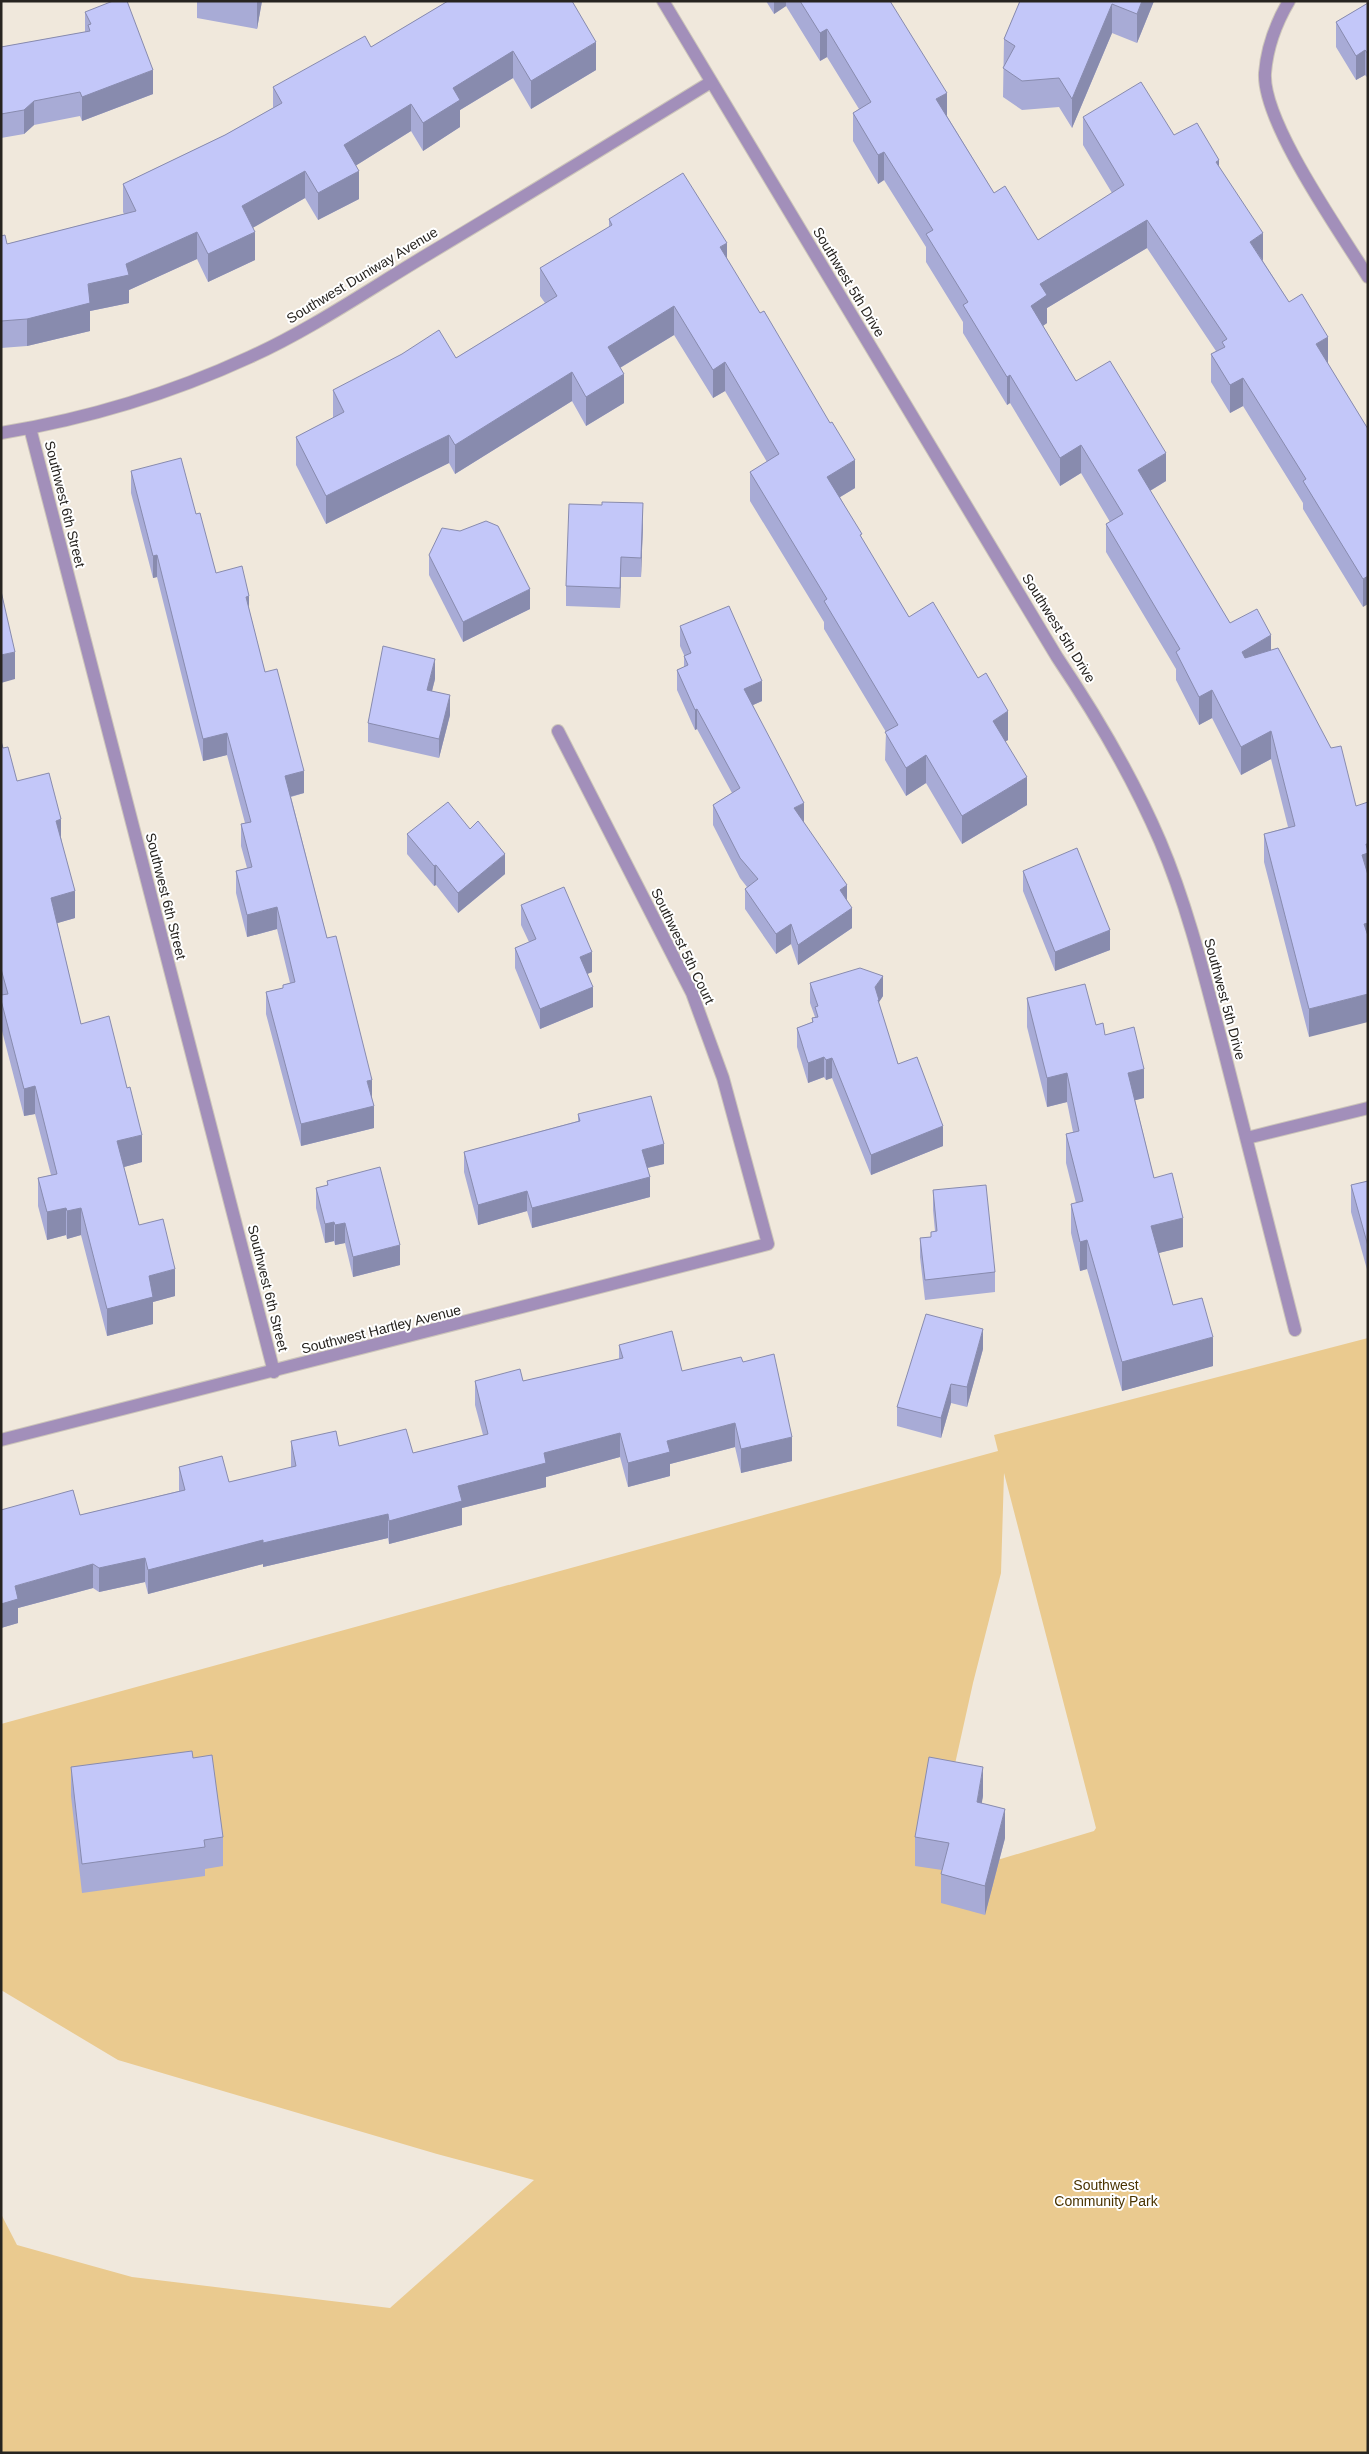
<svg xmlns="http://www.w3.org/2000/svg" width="1369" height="2454" font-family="Arial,sans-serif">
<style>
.green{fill:#eaca8f;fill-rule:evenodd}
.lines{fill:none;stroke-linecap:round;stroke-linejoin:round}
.minor-casing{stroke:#ccc5ba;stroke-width:14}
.minor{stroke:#a28fba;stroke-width:12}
.wall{fill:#a8abd6}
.shaded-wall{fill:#888bae}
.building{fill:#c3c7f9;stroke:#888bae}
.labels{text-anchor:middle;stroke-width:4;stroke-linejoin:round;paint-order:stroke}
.street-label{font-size:14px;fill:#272420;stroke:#fff}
.park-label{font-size:14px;fill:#4a3300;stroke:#fff}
</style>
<rect width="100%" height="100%" fill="#f0e8dc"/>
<path class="green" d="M1368 1338V2453H1V2214L17 2245 132 2277 390 2308 534 2180 437 2154 118 2060 1 1990V1724L998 1451 994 1435ZM1004 1473 1096 1828 1094 1831 984 1864 945 1809 973 1683 1001 1573Z"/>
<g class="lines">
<defs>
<g id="minor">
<path d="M663 1 1057 657C1096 715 1132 776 1160 841 1188 907 1205 978 1223 1047 1247 1141 1271 1235 1295 1330"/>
<path d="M1289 1C1276 23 1267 48 1265 73 1262 122 1341 233 1368 277"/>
<polyline points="30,428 274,1372"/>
<path d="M1 433C86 419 172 393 250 357 312 329 371 288 430 253 524 197 618 139 711 82"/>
<polyline points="1247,1138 1368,1108"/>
<polyline points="1,1440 768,1244 723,1078 692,993 558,731"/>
</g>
</defs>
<use href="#minor" class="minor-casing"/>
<use href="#minor" class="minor"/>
</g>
<g class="wall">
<polygon points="197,1 262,1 257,29 197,18"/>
<polygon points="448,1 596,70 531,109 513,78 460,110 460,127 423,151 411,131 355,166 359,199 318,220 305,198 252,228 255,260 208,282 197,259 129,290 129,303 90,311 90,331 27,346 1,348 1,236 7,244 124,214 123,212 123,184 225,135 273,108 273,87 371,47"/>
<polygon points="766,1 890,1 947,116 994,193 1038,240 1112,193 1083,145 1083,117 1174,135 1219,168 1263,261 1328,364 1368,429 1363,607 1303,509 1303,503 1243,406 1230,413 1211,382 1211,354 1216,351 1147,248 1047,308 1047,323 1043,326 1076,381 1166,481 1150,491 1230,623 1271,650 1331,748 1309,1037 1264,862 1264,834 1288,827 1271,759 1241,775 1212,718 1199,725 1176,680 1176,669 1106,552 1106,524 1110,522 1081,473 1060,486 1010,403 1007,405 963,333 963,322 926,262 926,247 884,180 878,184 853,141 853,113 859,109 827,57 820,61 786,6 774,14"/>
<polygon points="1020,1 1154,1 1137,43 1112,33 1072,128 1059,107 1022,110 1003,97 1004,39"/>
<polygon points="1368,3 1368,78 1365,75 1356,80 1336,47 1336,22"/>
<polygon points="85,12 153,94 82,121 80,116 34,125 24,134 1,138 1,47 85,32"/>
<polygon points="609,219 727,259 855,488 840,497 862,539 909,617 1008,740 1005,741 1027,805 962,844 926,783 906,796 885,760 886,732 824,629 824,622 750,501 750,472 767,462 725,391 713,398 674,335 620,368 624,403 586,426 572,401 455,474 449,463 326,524 296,465 296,437 333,418 333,390 456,358 545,303 540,296 540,268 609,227"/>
<polygon points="131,471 196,514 216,573 249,609 265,672 304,793 291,797 327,938 372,1099 374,1128 301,1146 266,1014 266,992 283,988 283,985 290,983 277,929 247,937 236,893 236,871 247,868 241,846 241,824 245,823 227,755 203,761 157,577 153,578 131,493"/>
<polygon points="643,523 641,577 621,577 620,608 566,606 566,586"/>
<polygon points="429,555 530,609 463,642 429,575"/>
<polygon points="680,626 762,701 753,705 804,823 847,900 852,928 798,965 791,944 776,954 745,909 745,889 747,887 740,878 713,825 713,805 732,793 697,729 695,730 677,690 677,670 684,667 684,655 680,646"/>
<polygon points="435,679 432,691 450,715 439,758 368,742 368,723"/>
<polygon points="1,741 3,748 17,781 61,837 75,918 57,923 81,1024 142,1162 124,1167 139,1225 175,1296 153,1302 153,1324 107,1336 81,1235 67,1239 66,1235 47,1240 38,1206 38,1178 51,1175 35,1114 24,1116 1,1027"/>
<polygon points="407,834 505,874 458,913 436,885 434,886 407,854"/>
<polygon points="1023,871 1110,950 1055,971 1023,891"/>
<polygon points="521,905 592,972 587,974 593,1007 540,1029 515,968 515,948 529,942 521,925"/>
<polygon points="810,983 883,996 879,1002 879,1006 898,1064 943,1146 871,1175 832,1078 826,1080 824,1077 808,1083 797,1047 797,1028 812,1022 812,1018 815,1017 810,1003"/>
<polygon points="1027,998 1096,1025 1105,1035 1144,1098 1135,1100 1154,1178 1183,1247 1158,1253 1173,1305 1213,1366 1122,1391 1087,1269 1080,1271 1071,1233 1071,1204 1076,1203 1066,1163 1066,1134 1073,1132 1067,1102 1047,1107 1027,1027"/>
<polygon points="578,1114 664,1164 648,1168 650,1197 532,1228 527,1211 478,1225 464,1172 464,1152 578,1121"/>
<polygon points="327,1181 400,1265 353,1277 345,1243 335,1245 334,1241 325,1243 316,1208 316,1188 327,1185"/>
<polygon points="1368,1181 1368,1273 1351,1212 1351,1185"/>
<polygon points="933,1190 995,1272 995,1292 925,1300 920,1257 920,1238 931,1237 935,1231 933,1210"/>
<polygon points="619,1345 682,1371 743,1362 792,1461 741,1473 735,1447 670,1464 670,1476 628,1487 620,1457 546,1477 546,1487 462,1508 462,1525 389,1544 388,1538 263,1567 263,1564 148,1594 145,1582 99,1592 93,1588 18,1608 18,1623 1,1628 80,1515 179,1491 179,1467 229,1482 291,1468 291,1441 413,1453 483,1435 475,1405 475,1381 523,1381 619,1359"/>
<polygon points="983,1349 967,1407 951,1403 941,1438 897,1426 897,1407"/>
<polygon points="193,1758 223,1837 223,1866 205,1869 205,1876 82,1893 71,1796 71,1767"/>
<polygon points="983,1796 981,1803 1005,1838 985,1915 941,1903 941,1874 942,1870 915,1866 915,1837"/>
</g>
<g class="shaded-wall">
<polygon points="257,1 262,1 257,29"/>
<polygon points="774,1 786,1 786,6 774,14"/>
<polygon points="1142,1 1154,1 1137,43 1137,14"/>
<polygon points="1112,4 1112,33 1072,128 1072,99"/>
<polygon points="827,29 827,57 820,61 820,33"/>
<polygon points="596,42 596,70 531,109 531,81"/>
<polygon points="1365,50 1365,75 1356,80 1356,56"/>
<polygon points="513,51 513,78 460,110 460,127 423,151 423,123 453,88"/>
<polygon points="153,70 153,94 82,121 82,97"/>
<polygon points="947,93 947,121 936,99"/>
<polygon points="34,101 34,125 24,134 24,110"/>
<polygon points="411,104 411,131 344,173 344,145"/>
<polygon points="884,152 884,180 878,184 878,155"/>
<polygon points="1219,160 1219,188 1216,162"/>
<polygon points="305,171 305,198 242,234 242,206"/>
<polygon points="359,171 359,199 318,220 318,193"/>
<polygon points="1147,220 1147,248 1047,308 1047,323 1031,334 1031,306 1040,284"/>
<polygon points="197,232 197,259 129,290 129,303 90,311 90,331 27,346 27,319 126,264"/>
<polygon points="255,232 255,260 208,282 208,254"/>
<polygon points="1263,233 1263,261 1250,242"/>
<polygon points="727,243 727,272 720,247"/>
<polygon points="674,306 674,335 608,375 608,347"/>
<polygon points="1328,337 1328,365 1316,344"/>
<polygon points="725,362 725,391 713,398 713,370"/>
<polygon points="572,372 572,401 455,474 455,445"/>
<polygon points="624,374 624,403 586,426 586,397"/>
<polygon points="1010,375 1010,403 1007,405 1007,377"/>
<polygon points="1243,378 1243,406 1230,413 1230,385"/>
<polygon points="449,435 449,463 326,524 326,496"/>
<polygon points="1081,445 1081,473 1060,486 1060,458"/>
<polygon points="1166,453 1166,481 1138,498 1138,470"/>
<polygon points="855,460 855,488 827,505 827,477"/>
<polygon points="643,503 643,523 641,577 641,558"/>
<polygon points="157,555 157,577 153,578 153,556"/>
<polygon points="621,557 621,577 620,608 620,588"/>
<polygon points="1368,576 1368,604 1363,607 1363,579"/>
<polygon points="530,589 530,609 463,642 463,622"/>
<polygon points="249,596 249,618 246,597"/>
<polygon points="1271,635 1271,663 1242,680 1242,652"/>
<polygon points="15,652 15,679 1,683 1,655"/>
<polygon points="435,659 435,679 427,710 427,690"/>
<polygon points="762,681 762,701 744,709 744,689"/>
<polygon points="1212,690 1212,718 1199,725 1199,697"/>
<polygon points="450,695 450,715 439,758 439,739"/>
<polygon points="697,709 697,729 695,730 695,710"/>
<polygon points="1008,711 1008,740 993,749 993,721"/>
<polygon points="1271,731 1271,759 1241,775 1241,747"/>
<polygon points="227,733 227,755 203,761 203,739"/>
<polygon points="926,755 926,783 906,796 906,768"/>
<polygon points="304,771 304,793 285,798 285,776"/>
<polygon points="1027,777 1027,805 962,844 962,816"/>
<polygon points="804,803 804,823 794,828 794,808"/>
<polygon points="61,819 61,847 56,821"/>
<polygon points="1366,844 1368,844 1368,882 1362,855"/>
<polygon points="505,854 505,874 458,913 458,893"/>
<polygon points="436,865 436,885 434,886 434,866"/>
<polygon points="847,885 847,905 840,890"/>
<polygon points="75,891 75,918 51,925 51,898"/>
<polygon points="277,907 277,929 247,937 247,915"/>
<polygon points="852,908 852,928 798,965 798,945"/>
<polygon points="1368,923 1368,951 1364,924"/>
<polygon points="791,924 791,944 776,954 776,934"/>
<polygon points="1110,930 1110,950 1055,971 1055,952"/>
<polygon points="592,952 592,972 580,977 580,957"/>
<polygon points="883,976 883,996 879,1002 879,1020 875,987"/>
<polygon points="593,987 593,1007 540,1029 540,1009"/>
<polygon points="1368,994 1368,1022 1309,1037 1309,1009"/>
<polygon points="824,1057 824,1077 808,1083 808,1063"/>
<polygon points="832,1058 832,1078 826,1080 826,1060"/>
<polygon points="1144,1069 1144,1098 1128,1102 1128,1073"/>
<polygon points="1067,1073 1067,1102 1047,1107 1047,1078"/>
<polygon points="372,1080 372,1102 367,1081"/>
<polygon points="35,1086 35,1114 24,1116 24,1089"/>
<polygon points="374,1106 374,1128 301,1146 301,1124"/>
<polygon points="943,1126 943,1146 871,1175 871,1155"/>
<polygon points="142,1135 142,1162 117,1169 117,1141"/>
<polygon points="664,1144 664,1164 642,1169 642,1150"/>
<polygon points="650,1177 650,1197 532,1228 532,1208"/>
<polygon points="527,1191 527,1211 478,1225 478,1205"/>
<polygon points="66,1208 66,1235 47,1240 47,1212"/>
<polygon points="81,1208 81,1235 67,1239 67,1211"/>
<polygon points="1183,1218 1183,1247 1151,1255 1151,1226"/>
<polygon points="334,1222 334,1241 325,1243 325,1224"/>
<polygon points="345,1223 345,1243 335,1245 335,1225"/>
<polygon points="1087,1240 1087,1269 1080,1271 1080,1242"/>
<polygon points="400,1245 400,1265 353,1277 353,1257"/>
<polygon points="175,1269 175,1296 153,1302 153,1324 107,1336 107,1309 149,1276"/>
<polygon points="983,1329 983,1349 967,1407 967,1387"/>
<polygon points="1213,1337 1213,1366 1122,1391 1122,1362"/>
<polygon points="951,1384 951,1403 941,1438 941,1418"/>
<polygon points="735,1423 735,1447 670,1464 670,1476 628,1487 628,1463 667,1441"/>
<polygon points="620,1433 620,1457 546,1477 546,1487 462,1508 462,1525 389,1544 389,1521 458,1486 544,1453"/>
<polygon points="792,1437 792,1461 741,1473 741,1449"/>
<polygon points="388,1514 388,1538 263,1567 263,1543"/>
<polygon points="263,1540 263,1564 148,1594 148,1570"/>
<polygon points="145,1558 145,1582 99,1592 99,1568"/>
<polygon points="93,1564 93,1588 18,1608 18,1623 1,1628 1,1604 15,1586"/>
<polygon points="983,1767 983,1796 977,1831 977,1802"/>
<polygon points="1005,1809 1005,1838 985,1915 985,1886"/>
</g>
<g class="building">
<polygon points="113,1 127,1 153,70 82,97 80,92 34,101 24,110 1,114 1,47 90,31 88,25 91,24 85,12"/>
<polygon points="448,1 572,1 596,42 531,81 513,51 453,88 460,100 423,123 411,104 344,145 359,171 318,193 305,171 242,206 255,232 208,254 197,232 126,264 129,275 88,284 90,303 27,319 1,321 1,236 5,235 7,244 136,211 123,184 225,135 282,103 273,87 365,36 371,47"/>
<polygon points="800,1 890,1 947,93 936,99 994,193 1005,186 1038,240 1124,185 1083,117 1141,82 1174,135 1197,123 1219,160 1216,162 1263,233 1250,242 1289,302 1302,294 1328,337 1316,344 1368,429 1368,576 1363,579 1303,481 1306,479 1243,378 1230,385 1211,354 1225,347 1222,342 1227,339 1147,220 1040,284 1047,295 1031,306 1076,381 1110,361 1166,453 1138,470 1230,623 1257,609 1271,635 1242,652 1245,658 1278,648 1331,748 1341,746 1356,806 1368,802 1368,844 1366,844 1368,853 1362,855 1368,875 1368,923 1364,924 1368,936 1368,994 1309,1009 1264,834 1295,826 1271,731 1241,747 1212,690 1199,697 1176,652 1180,649 1106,524 1123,514 1081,445 1060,458 1010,375 1007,377 963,305 968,302 926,234 933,230 884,152 878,155 853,113 871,102 827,29 820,33"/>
<polygon points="1020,1 1142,1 1137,14 1112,4 1072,99 1059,78 1022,81 1003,68 1015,46 1004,39"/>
<polygon points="1368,3 1368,54 1365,50 1356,56 1336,22"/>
<polygon points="683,173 727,243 720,247 760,313 764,311 830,423 832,422 855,460 827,477 862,534 860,535 909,617 933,602 978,678 986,673 1008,711 993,721 1027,777 962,816 926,755 906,768 885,732 898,725 824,601 827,599 750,472 779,454 725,362 713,370 674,306 608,347 624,374 586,397 572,372 455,445 449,435 326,496 296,437 344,412 333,390 402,354 439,330 456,358 557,296 540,268 612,225 609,219"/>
<polygon points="181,458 196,514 200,513 216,573 242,566 249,596 246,597 265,672 277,669 304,771 285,776 327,938 336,936 372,1080 367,1081 374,1106 301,1124 266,992 283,988 283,985 295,982 277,907 247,915 236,871 252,867 241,824 251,822 227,733 203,739 157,555 153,556 131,471"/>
<polygon points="602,502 643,503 641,558 621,557 620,588 566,586 569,504 602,505"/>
<polygon points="486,521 498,526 530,589 463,622 429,555 442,528 460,531"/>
<polygon points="1,591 15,652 1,655"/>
<polygon points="729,606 762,681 744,689 804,803 794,808 847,885 840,890 852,908 798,945 791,924 776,934 745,889 758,879 740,858 713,805 740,788 697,709 695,710 677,670 688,665 684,656 691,653 680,626"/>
<polygon points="383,646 435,659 427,690 450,695 439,739 368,723"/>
<polygon points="1,741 3,748 8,747 17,781 49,773 61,819 56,821 75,891 51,898 81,1024 109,1016 127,1088 130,1087 142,1135 117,1141 139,1225 163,1219 175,1269 149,1276 153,1297 107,1309 81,1208 67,1211 66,1208 47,1212 38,1178 57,1174 35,1086 24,1089 1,1000 1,995 8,994 1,969"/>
<polygon points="448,802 470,829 478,821 505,854 458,893 436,865 434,866 407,834"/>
<polygon points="1077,848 1110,930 1055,952 1023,871"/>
<polygon points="564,887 592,952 580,957 593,987 540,1009 515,948 536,939 521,905"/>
<polygon points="860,968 883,976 875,987 879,1000 878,1000 898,1064 917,1057 943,1126 871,1155 832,1058 826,1060 824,1057 808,1063 797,1028 813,1022 812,1018 818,1017 815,1007 818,1006 810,983"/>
<polygon points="1085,984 1096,1025 1103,1023 1105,1035 1134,1027 1144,1069 1128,1073 1154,1178 1172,1173 1183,1218 1151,1226 1173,1305 1202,1298 1213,1337 1122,1362 1087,1240 1080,1242 1071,1204 1083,1201 1066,1134 1079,1131 1067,1073 1047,1078 1027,998"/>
<polygon points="651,1096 664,1144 642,1150 650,1177 532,1208 527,1191 478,1205 464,1152 580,1121 578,1114"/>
<polygon points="380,1167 400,1245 353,1257 345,1223 335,1225 334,1222 325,1224 316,1188 328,1185 327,1181"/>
<polygon points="1368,1181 1368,1246 1351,1185"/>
<polygon points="986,1185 995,1272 925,1280 920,1238 931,1237 931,1232 937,1231 933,1190"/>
<polygon points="926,1314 983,1329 967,1387 951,1384 941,1418 897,1407"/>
<polygon points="672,1331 682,1371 741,1357 743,1362 774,1354 792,1437 741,1449 735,1423 667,1441 670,1452 628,1463 620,1433 544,1453 546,1463 458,1486 462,1501 389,1521 388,1514 263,1543 263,1540 148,1570 145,1558 99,1568 93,1564 15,1586 18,1599 1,1604 1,1510 73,1490 80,1515 185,1490 179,1467 222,1456 229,1482 296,1466 291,1441 336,1431 339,1446 406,1429 413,1453 488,1434 475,1381 520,1369 523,1381 623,1358 619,1345"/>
<polygon points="192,1751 193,1758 212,1755 223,1837 204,1840 205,1847 82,1864 71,1767"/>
<polygon points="929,1757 983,1767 977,1802 1005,1809 985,1886 941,1874 949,1843 915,1837"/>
</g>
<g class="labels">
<g class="street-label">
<text transform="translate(362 275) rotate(-31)" y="5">Southwest Duniway Avenue</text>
<text transform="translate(849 282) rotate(59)" y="5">Southwest 5th Drive</text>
<text transform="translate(65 504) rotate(76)" y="5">Southwest 6th Street</text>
<text transform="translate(1059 628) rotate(58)" y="5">Southwest 5th Drive</text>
<text transform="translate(166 896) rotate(76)" y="5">Southwest 6th Street</text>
<text transform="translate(683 946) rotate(64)" y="5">Southwest 5th Court</text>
<text transform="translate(1225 999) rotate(75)" y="5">Southwest 5th Drive</text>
<text transform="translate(268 1288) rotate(76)" y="5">Southwest 6th Street</text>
<text transform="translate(381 1329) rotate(-14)" y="5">Southwest Hartley Avenue</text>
</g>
<g class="park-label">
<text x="1106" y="2190">Southwest<tspan x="1106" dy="16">Community Park</tspan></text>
</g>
</g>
<rect width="1369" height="2454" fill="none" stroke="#272420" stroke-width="5"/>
</svg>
